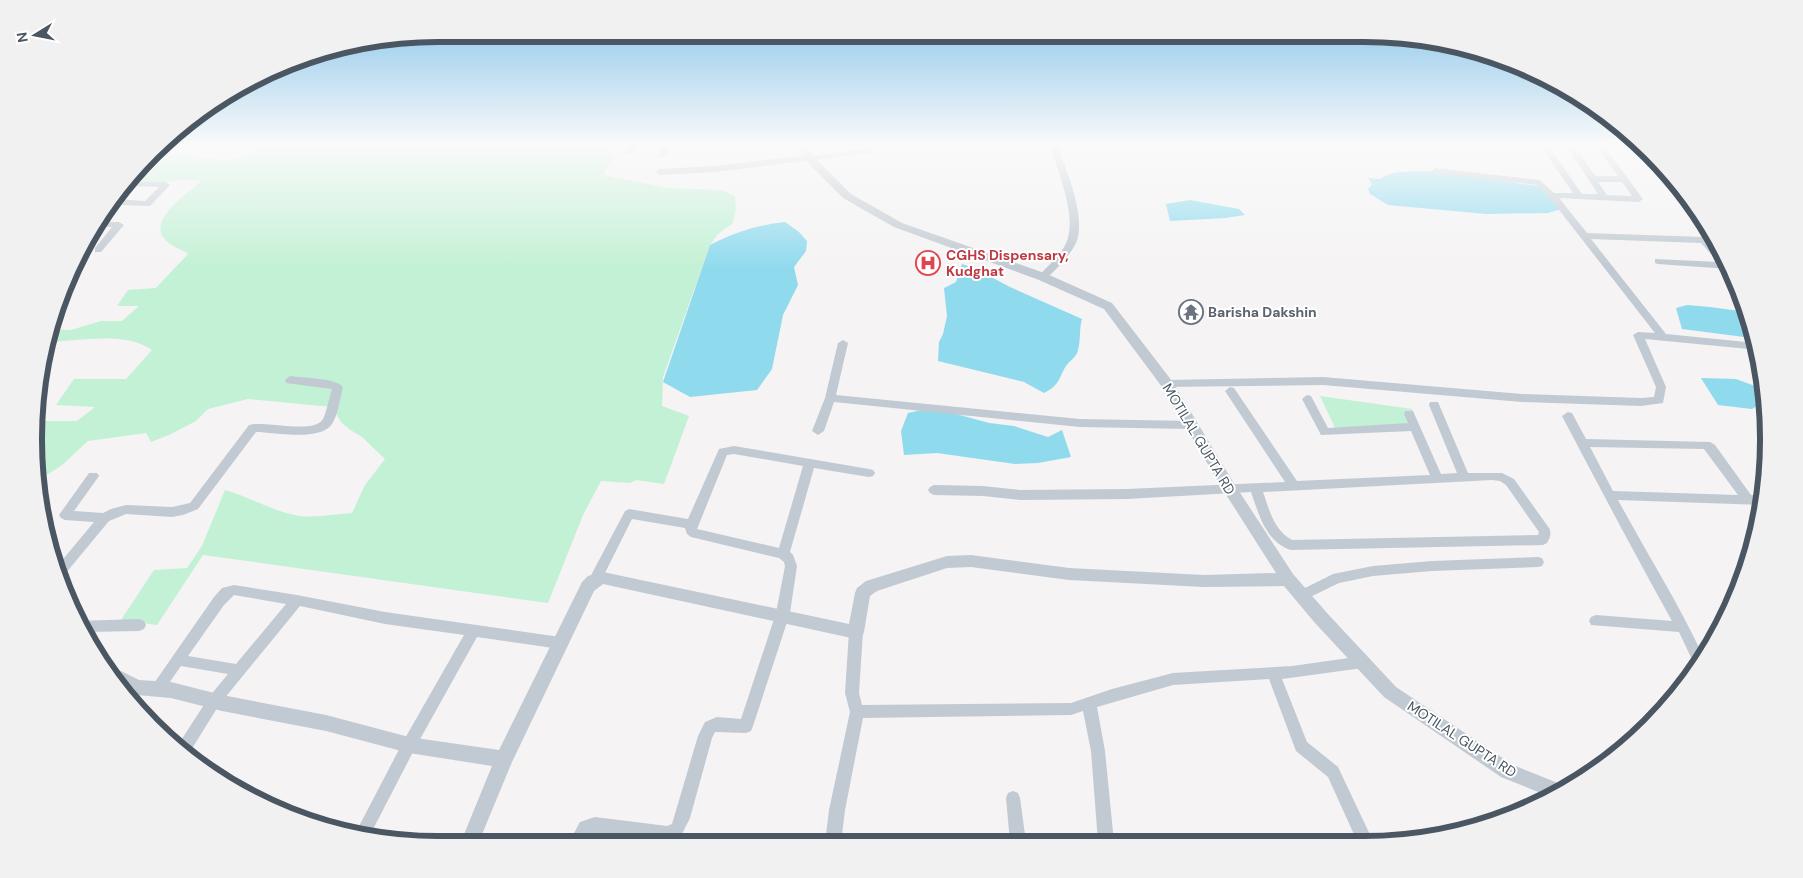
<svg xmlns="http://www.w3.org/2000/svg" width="1803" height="878" font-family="'DM Sans',sans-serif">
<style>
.green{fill:#c3f1d5}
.water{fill:#90daee}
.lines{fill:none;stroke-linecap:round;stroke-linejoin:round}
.minor{fill:#c1cad2;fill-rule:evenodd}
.tertiary{fill:#c1cad2;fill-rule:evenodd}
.labels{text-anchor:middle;stroke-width:4;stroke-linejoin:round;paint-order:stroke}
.health-label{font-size:14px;font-weight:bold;fill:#be3a42;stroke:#fff;text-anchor:start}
.worship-label{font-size:14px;font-weight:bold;fill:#5b616d;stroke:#fff;text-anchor:start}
.street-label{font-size:14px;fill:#4a5661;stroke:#fff}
.rim{fill:none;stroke:#4a5661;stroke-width:6}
</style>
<rect width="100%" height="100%" fill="#f5f3f3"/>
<g class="green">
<path d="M167 145H178L170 154 225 160 249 156 261 145H603L615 157 603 174 616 178 669 188 722 190 735 196 736 209 733 223 718 234 710 245 663 377 662 406 689 416 664 484 636 480 630 483 601 481 583 515 548 603 203 555 157 625 121 620 154 570 187 568 202 546 225 490C250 497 273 512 300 516 316 518 335 514 352 513L365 485 385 459 362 437 349 429 341 422 332 407 248 399 208 409 196 421 171 434 151 442 146 433 88 441 61 466 38 480 40 421H77L95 407 56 405 74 379H126L152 350C127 331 77 341 47 342L51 329 71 330 101 321H122L139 306H117L128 290 156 288 188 254C183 250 176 248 170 244 140 223 189 193 202 180H179L164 182 134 180Z"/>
<polygon points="1320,396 1412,409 1417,431 1337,432"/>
</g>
<g class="water">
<path d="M1429 171 1545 187 1560 198 1565 208 1548 213 1486 214 1388 205 1370 194 1368 189 1372 184 1368 178 1380 179C1393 169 1413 172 1429 171Z"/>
<polygon points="1190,200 1239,209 1245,215 1225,218 1170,221 1166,204"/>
<path d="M785 222 799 232 807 241 806 251 794 267 798 285 783 315 772 369 757 390 690 397 663 382 710 245C735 232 758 225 785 222Z"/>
<path d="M962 264 976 269 1010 287 1082 319C1079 329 1081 339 1078 350 1077 357 1070 360 1066 366 1058 379 1060 385 1044 393L1024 382 938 361 939 342 943 334 947 316 944 288 956 282Z"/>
<polygon points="1687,305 1710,307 1747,312 1754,335 1744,337 1682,329 1676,308"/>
<polygon points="1701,378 1736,379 1755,386 1764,402 1752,409 1718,405"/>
<polygon points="926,409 949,412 989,423 1014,426 1048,437 1062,430 1071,457 1038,463 1015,464 937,453 904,455 901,431 908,413"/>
</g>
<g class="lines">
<g class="minor">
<polygon points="232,145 241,145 234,149 230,147"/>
<polygon points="629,145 637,145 633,154 627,154 626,152"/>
<polygon points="663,145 671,145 667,156 663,158 659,156"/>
<polygon points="864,145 872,145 871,153 715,172 660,175 656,172 660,169 715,166 809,155 813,156 864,149"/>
<path d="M1050 145H1058C1066 171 1087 217 1076 243 1069 257 1057 268 1046 279L1043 280 1038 277C1046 267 1057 259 1064 247 1080 221 1058 173 1050 145Z"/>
<path d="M1540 145H1548L1582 194H1598L1566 145H1574L1595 176H1618L1595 145H1603L1643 199 1639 202 1559 198 1587 233 1704 237 1707 238 1725 259 1730 269 1658 264 1655 263V259L1718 262 1701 243 1591 239 1666 334 1756 343 1759 350 1645 339 1666 387 1663 403 1641 406 1522 402 1323 385 1163 387 1162 384 1167 380 1323 377 1522 394 1641 398 1654 397 1656 387 1633 335 1638 332 1655 333 1549 197 1537 185 1435 174 1431 171 1435 168 1540 180 1554 193H1573ZM1598 182H1622L1632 196 1607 195Z"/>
<polygon points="132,181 166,182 170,185 150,206 121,205 103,222 119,222 124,225 101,252 95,252 95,248 112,227 95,226 102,214 116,199 145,201 159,187 128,186"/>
<polygon points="843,340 848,343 836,395 1080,419 1191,421 1197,425 1191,429 1080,427 834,402 824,431 818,435 812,431 825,398 838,343"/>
<path d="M290 376C303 378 336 378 343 387 340 398 338 415 332 424 320 442 274 432 256 432L198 509 183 515 172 517 126 514 109 521 65 574 62 575 59 564 94 522 65 520 61 518 59 515 89 473H97L99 476 74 511 103 513 111 509 126 505 172 507 190 503 249 425C265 420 314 435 323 419 327 411 329 398 332 389L286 383 285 380Z"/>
<path d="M1230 387 1234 388 1297 481 1430 475 1411 431 1321 435 1302 399 1307 395 1311 396 1328 428 1408 423 1404 414 1405 411H1413L1441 474 1457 473 1429 405 1430 402H1438L1468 473H1502L1514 479 1549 528C1552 533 1550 538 1547 543L1543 545 1291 550C1266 542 1259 515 1251 492L1127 499 1020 500 983 496 934 495 930 493 928 490 930 487 934 485 983 486 1020 490 1127 489 1285 482 1225 391ZM1492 480 1500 481 1506 485 1539 532 1538 535 1292 540C1274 531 1269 509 1263 492Z"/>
<path d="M1568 412 1572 413 1586 439 1710 442 1715 445 1751 495 1764 496 1763 505 1618 500C1646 552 1678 602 1703 656L1696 668 1679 632 1591 625 1589 621 1591 617 1596 615 1672 621C1634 553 1598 484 1562 416ZM1590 447 1704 449 1738 495 1613 491Z"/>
<path d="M734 446 869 469 873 470 875 473 873 476 869 477 814 468 790 552 793 555 797 566 790 613 753 726 751 731 746 733 715 732 712 738 690 818 682 834 668 842 595 833 590 834 584 844H568L580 822 595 817 667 826 672 824 698 736 705 722 717 717 741 719 776 613 785 566 784 562 779 558 691 537 687 534 685 528 632 519 599 585 594 586 589 585 588 581 625 511 629 509 688 519 719 449ZM734 454 803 466 779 548 697 529 727 455Z"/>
<polygon points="1538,557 1542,558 1544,562 1542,566 1538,567 1432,571 1373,576 1339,583 1302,601 1297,600 1296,596 1297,592 1333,574 1373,566 1432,561"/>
<path d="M234 585 297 595 385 612 560 637 565 639 567 643 565 647 560 649 477 637 414 750 369 837 354 835 356 832 404 740 464 635 385 624 300 606 219 705 188 755 178 745 209 697 228 674 181 666 162 693 157 695 152 693 150 689 214 597 222 588ZM234 595 286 604 236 664 188 656 224 605Z"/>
<polygon points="139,619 144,621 146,625 144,629 139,631 85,632 78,621"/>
<polygon points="856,626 861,628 863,632 859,693 862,705 1071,703 1112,689 1173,673 1292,666 1363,656 1368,658 1370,662 1368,666 1363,668 1282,679 1307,742 1338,767 1373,841 1357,841 1328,777 1296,751 1269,679 1173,685 1097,707 1105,751 1114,842 1098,842 1091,751 1083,711 1071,715 863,718 845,810 841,843 825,843 829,810 850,712 845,693 849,632 851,628"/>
<polygon points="1013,791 1018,793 1020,798 1026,842 1010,842 1006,798 1008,793"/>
</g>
<polygon class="tertiary" points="796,145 806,145 816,159 851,194 902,223 1047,274 1112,303 1172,381 1235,485 1293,574 1327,613 1396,687 1513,765 1563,785 1564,787 1548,796 1501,777 1384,697 1315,623 1284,586 1204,587 1069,580 971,567 947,568 877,591 870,596 864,632 862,637 856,639 603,584 594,591 512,762 478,844 460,844 492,766 409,753 326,731 222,711 171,698 137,695 127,690 113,670 117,669 139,680 171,682 222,695 326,715 409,737 499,750 582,582 588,576 603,572 849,624 855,593 857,588 866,581 947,556 971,555 1069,568 1204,575 1276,573 1225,493 1162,387 1104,309 1039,280 894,227 843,198 808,163"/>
</g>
<linearGradient id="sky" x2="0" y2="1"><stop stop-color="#85c3ea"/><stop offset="0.54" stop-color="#fafafa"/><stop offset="1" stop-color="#fafafa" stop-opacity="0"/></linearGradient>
<rect width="1803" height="268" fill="url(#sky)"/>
<defs>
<symbol id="hospital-ring" viewBox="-11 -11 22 22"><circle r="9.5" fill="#fff" stroke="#e0444e" stroke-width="1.5"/><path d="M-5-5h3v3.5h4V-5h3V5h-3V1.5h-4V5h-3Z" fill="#e0444e"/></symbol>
<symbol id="temple-ring" viewBox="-11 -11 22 22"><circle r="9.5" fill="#fff" stroke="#6b7280" stroke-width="1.5"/><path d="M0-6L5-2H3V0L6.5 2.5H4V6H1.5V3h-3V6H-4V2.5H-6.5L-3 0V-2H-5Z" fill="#6b7280"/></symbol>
</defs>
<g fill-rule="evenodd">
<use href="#hospital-ring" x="914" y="249" width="28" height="28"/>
<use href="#temple-ring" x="1177" y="298" width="28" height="28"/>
</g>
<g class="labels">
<g class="health-label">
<text x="946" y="260">CGHS Dispensary,<tspan x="946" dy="16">Kudghat</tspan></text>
</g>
<g class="worship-label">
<text x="1208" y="317">Barisha Dakshin</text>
</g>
<g class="street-label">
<text transform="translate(1199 439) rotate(59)" y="5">MOTILAL GUPTA RD</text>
<text transform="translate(1462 739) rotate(33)" y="5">MOTILAL GUPTA RD</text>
</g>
</g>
<path d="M0 0H1803V878H0ZM438 42H1364A396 396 0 0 1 1760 438V440A396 396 0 0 1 1364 836H438A396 396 0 0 1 42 440V438A396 396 0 0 1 438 42Z" fill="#f1f1f2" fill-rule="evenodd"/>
<path class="rim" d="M438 42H1364A396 396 0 0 1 1760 438V440A396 396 0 0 1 1364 836H438A396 396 0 0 1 42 440V438A396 396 0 0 1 438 42Z"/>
<g transform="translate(35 35) rotate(260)" stroke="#ffffff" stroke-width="4" paint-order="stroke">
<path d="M0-4L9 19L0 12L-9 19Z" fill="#4a5661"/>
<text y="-8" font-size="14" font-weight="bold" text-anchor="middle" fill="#4a5661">N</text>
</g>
</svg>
